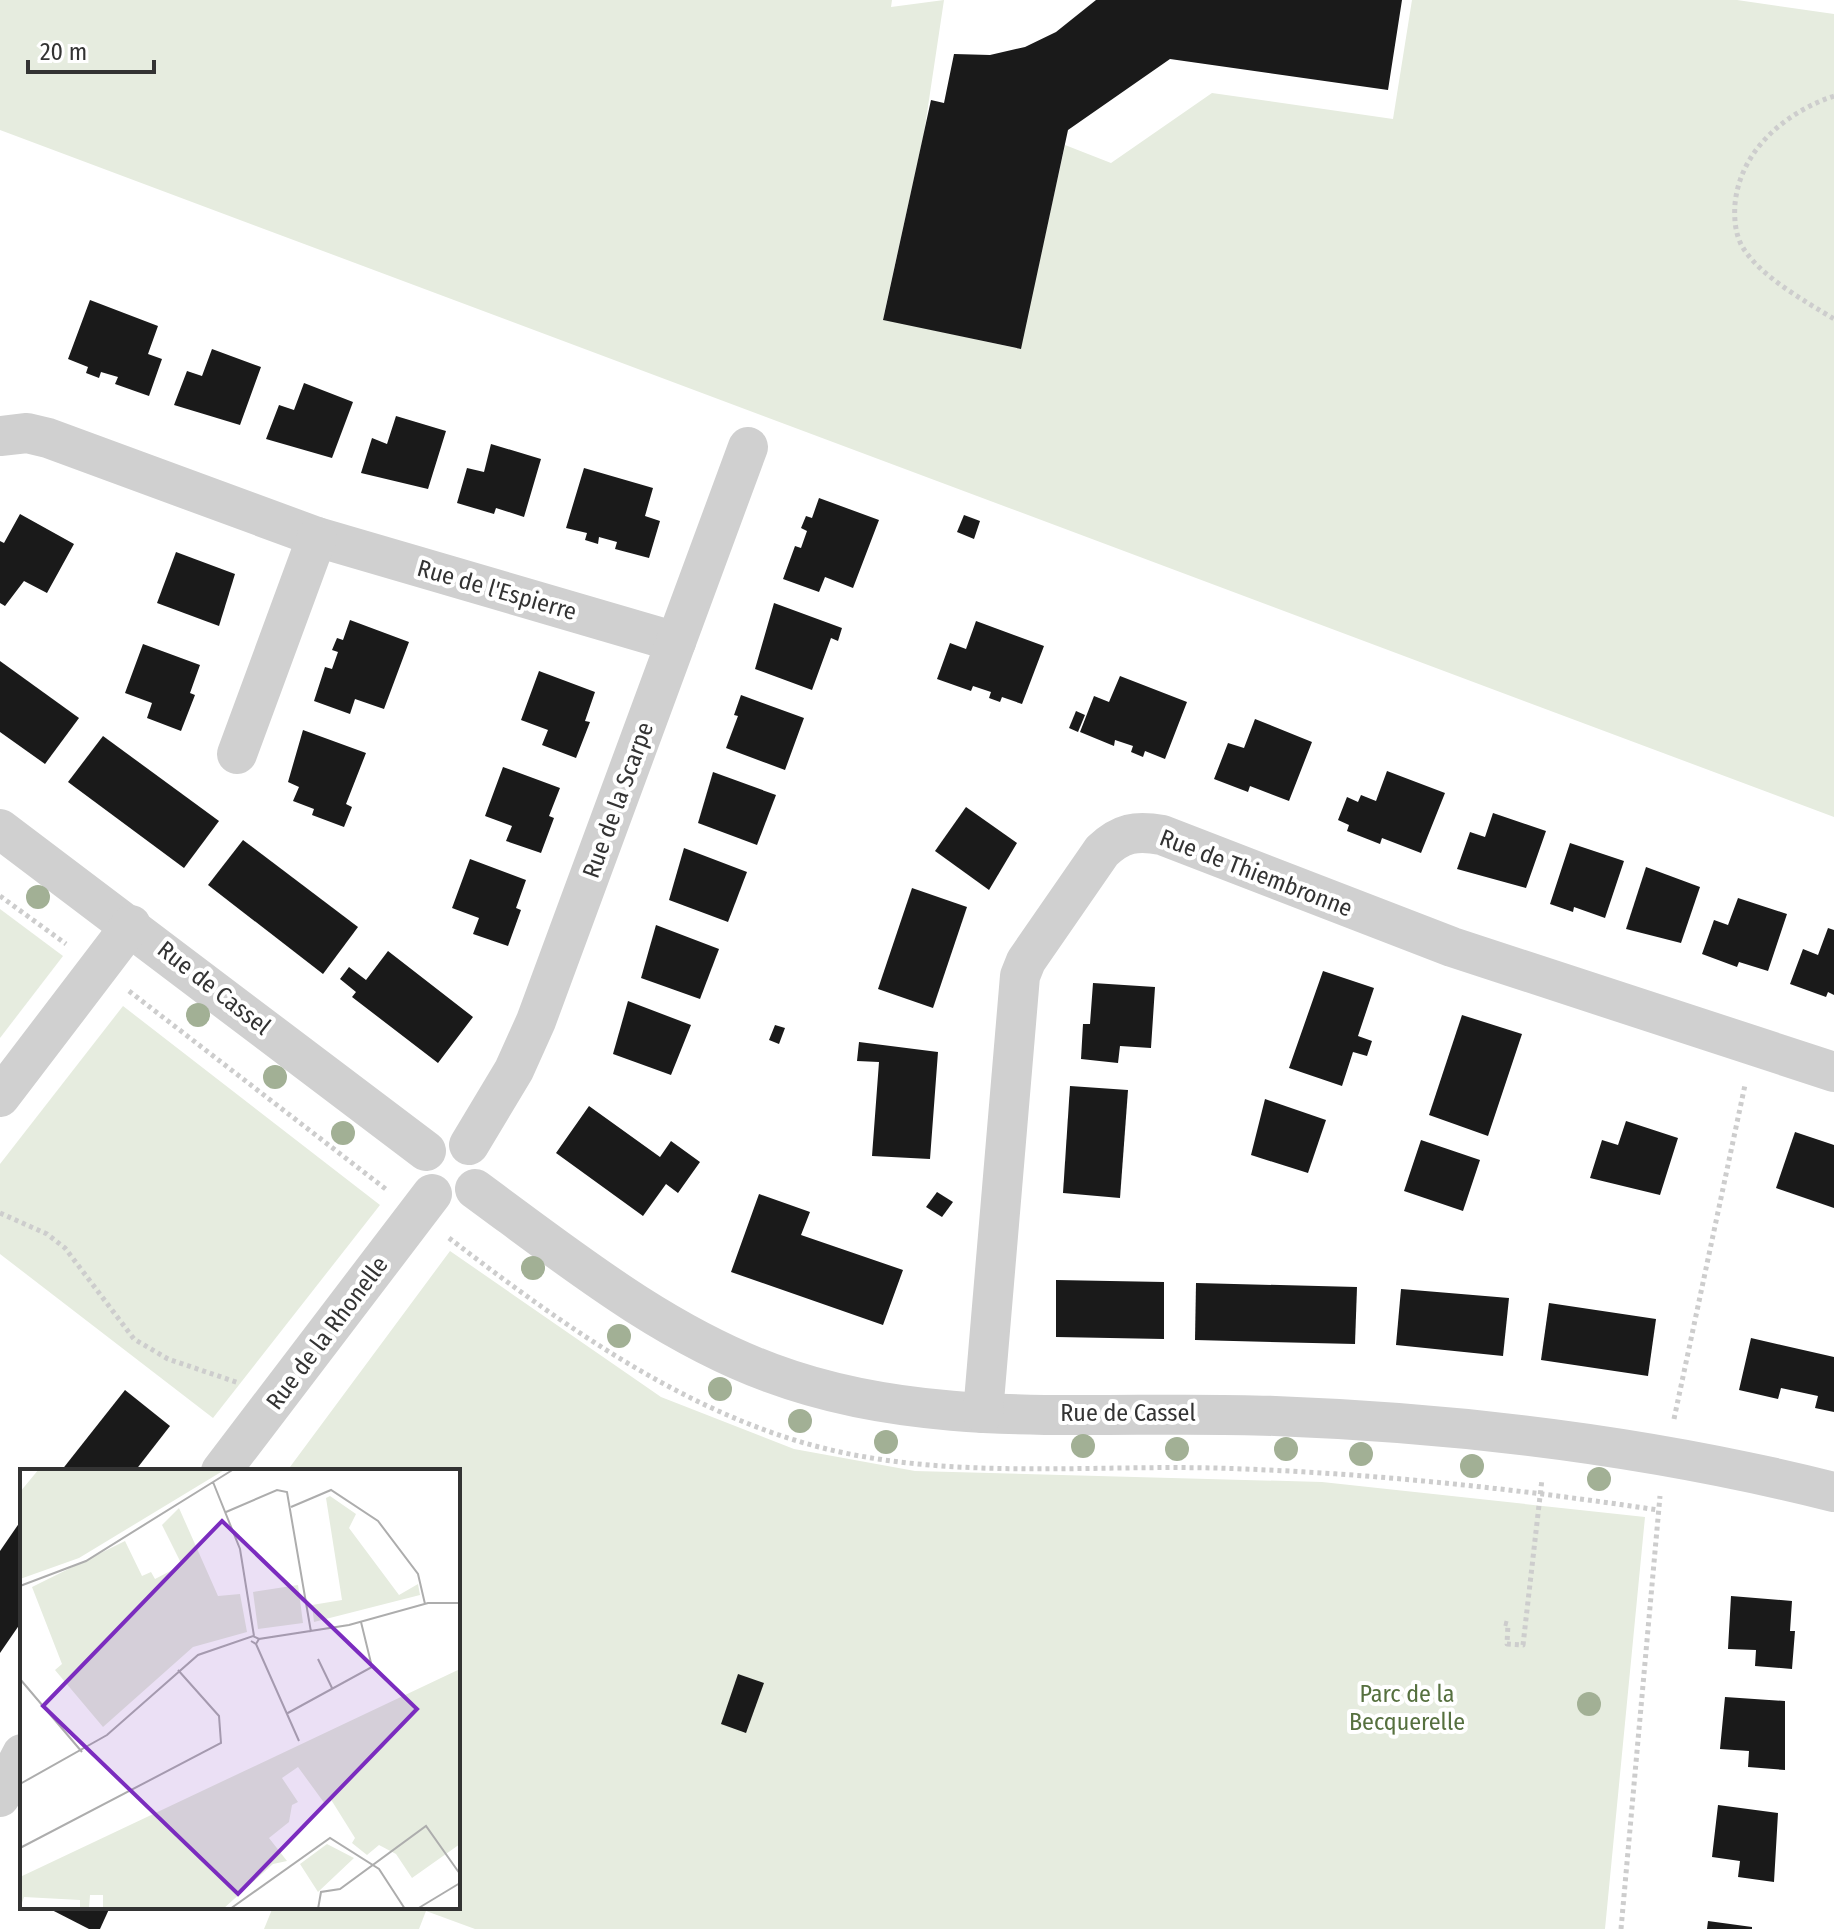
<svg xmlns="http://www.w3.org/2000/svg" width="1834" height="1929" font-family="'Fira Sans Condensed',sans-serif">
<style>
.green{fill:#e6ecdf}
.building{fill:#1a1a1a}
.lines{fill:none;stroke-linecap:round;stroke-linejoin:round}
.path{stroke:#cdcdcd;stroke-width:5;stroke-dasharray:4 4;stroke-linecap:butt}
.minor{stroke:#d0d0d0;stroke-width:40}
.tree{fill:#a2b095}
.labels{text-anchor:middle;stroke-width:8;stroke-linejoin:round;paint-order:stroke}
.street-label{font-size:24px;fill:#333;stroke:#fff}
.park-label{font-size:24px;fill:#56703f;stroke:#fff}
.inset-road{fill:none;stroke:#adadad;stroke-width:2}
.view{fill:#7b2cbf;fill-opacity:0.15;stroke:#7b2cbf;stroke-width:4}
.inset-edge{fill:none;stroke:#333;stroke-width:4}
</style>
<rect width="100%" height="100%" fill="#fff"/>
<g class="green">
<polygon points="0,0 892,0 891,7 944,0 924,133 883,319 1020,349 1065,145 1111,163 1212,93 1393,119 1412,0 1737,0 1834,14 1834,817 0,130"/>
<polygon points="0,909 63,956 0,1038"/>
<polygon points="123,1006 380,1205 213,1418 0,1254 0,1164"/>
<polygon points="450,1251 661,1397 794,1449 915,1471 1322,1482 1645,1517 1605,1929 475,1929 426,1911 419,1929 264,1929 273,1907 458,1907 458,1471 287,1471"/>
</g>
<g class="building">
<polygon points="1096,0 1402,0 1388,90 1170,59 1068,130 1021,349 883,320 931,100 944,103 954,54 990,55 1025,47 1056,32"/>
<polygon points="90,300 158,326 148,354 162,359 149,396 115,384 118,377 101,372 99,378 86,373 88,367 68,359"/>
<polygon points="212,349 261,367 240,425 174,405 187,371 202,376"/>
<polygon points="304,383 353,402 332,458 266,439 279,405 294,410"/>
<polygon points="396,416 446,431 428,489 361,473 372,438 387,444"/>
<polygon points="491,444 541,459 524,517 496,508 494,514 457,503 467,468 484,472"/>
<polygon points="584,468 653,488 645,516 660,521 649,558 615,549 617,542 599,537 598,544 585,540 587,533 566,528"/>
<polygon points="819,498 879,520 853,588 825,577 819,592 783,579 795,546 801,548 807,531 801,528 806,516 812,518"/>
<polygon points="20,514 74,544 47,593 24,581 5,606 0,603 0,541 4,543"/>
<polygon points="964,515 980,521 974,539 957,532"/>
<polygon points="176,552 235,574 219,626 157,603"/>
<polygon points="774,603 842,628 838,641 831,638 812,690 755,669"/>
<polygon points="350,620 409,642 384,709 355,699 350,714 314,701 325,667 332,669 338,652 332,650 337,638 343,640"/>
<polygon points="976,621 1044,646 1022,704 1002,697 1000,702 989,698 991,692 973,686 971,691 937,679 950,643 966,649"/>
<polygon points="143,644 200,665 190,693 195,695 181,731 147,718 152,703 125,693"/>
<polygon points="0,661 79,718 45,764 0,732"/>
<polygon points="539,671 595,692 585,721 590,722 576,758 542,745 548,730 521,720"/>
<polygon points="1120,676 1187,702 1165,759 1145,751 1143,757 1131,752 1133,746 1115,740 1114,746 1080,732 1094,696 1109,702"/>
<polygon points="741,695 804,718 785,770 726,748 738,716 734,715"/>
<polygon points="1076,711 1085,715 1078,732 1069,728"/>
<polygon points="1255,719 1312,742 1289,801 1250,786 1248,792 1214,779 1228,743 1244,748"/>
<polygon points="303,730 366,753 346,804 352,807 344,827 312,815 314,809 293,801 299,787 288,782"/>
<polygon points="103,736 219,821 184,868 68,782"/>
<polygon points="503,767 560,788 549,816 554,818 541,853 506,841 512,826 485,816"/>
<polygon points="1387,771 1445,793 1421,853 1382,838 1380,844 1347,831 1349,825 1338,820 1347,797 1358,802 1361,795 1376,801"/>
<polygon points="713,772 776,795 757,845 698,823"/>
<polygon points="966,807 1017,843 989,890 935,851"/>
<polygon points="1493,813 1546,831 1526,888 1457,869 1470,832 1485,837"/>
<polygon points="243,840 358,927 323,974 208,885"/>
<polygon points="1570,843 1624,861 1605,918 1574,907 1573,912 1550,904"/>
<polygon points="684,848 747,872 728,922 669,900"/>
<polygon points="470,859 526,880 516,908 521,910 508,946 473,934 479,918 452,908"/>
<polygon points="1646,867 1700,887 1681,943 1626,929"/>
<polygon points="912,888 967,907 933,1008 878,989"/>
<polygon points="1738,898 1787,914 1768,971 1739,962 1737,967 1702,954 1714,920 1728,925"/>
<polygon points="656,925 719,949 700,999 641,978"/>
<polygon points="1828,928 1834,930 1834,995 1828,992 1826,997 1790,984 1803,949 1818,955"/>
<polygon points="388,951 473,1017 438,1063 352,997 356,992 340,979 349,967 366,980"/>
<polygon points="1323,971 1374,988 1358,1036 1372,1041 1367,1056 1353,1052 1342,1086 1289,1068"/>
<polygon points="1093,983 1155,987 1151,1048 1120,1046 1118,1063 1081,1059 1083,1024 1090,1024"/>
<polygon points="628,1001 691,1025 671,1075 613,1054"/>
<polygon points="1462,1015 1522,1034 1488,1136 1429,1115"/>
<polygon points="775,1025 785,1028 779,1044 769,1040"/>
<polygon points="859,1042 938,1052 930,1159 872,1156 879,1062 857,1061"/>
<polygon points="1070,1086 1128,1090 1120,1198 1063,1193"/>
<polygon points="1265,1099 1326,1120 1308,1173 1251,1155"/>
<polygon points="589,1106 660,1157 671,1141 700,1162 678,1193 666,1184 643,1216 556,1153"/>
<polygon points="1626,1121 1678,1138 1660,1195 1590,1178 1602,1140 1618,1145"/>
<polygon points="1795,1132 1834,1145 1834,1208 1776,1188"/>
<polygon points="1421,1140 1480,1160 1463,1211 1404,1191"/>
<polygon points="937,1192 953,1202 942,1217 926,1207"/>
<polygon points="759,1194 810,1212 801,1235 903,1270 883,1325 731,1272"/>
<polygon points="1056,1280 1164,1282 1164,1339 1056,1337"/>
<polygon points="1196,1283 1357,1287 1355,1344 1195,1340"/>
<polygon points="1401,1289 1509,1298 1503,1356 1396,1345"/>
<polygon points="1549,1303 1656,1319 1648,1376 1541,1360"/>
<polygon points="1751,1338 1834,1357 1834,1412 1815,1408 1818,1396 1781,1388 1778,1399 1739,1390"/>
<polygon points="125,1390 170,1426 135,1471 61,1471"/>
<polygon points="22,1519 22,1621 0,1653 0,1551"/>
<polygon points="1731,1596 1792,1601 1790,1631 1795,1631 1792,1669 1755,1666 1756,1650 1728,1649"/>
<polygon points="738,1674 764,1683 746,1733 721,1724"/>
<polygon points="1725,1697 1785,1701 1785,1770 1748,1767 1749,1751 1720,1749"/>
<polygon points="1718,1805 1778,1813 1774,1882 1738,1877 1740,1861 1712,1857"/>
<polygon points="46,1907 110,1907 100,1929 89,1929"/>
<polygon points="1708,1921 1752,1927 1752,1929 1707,1929"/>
</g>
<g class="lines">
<g class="path">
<path d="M1834 96C1786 112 1740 150 1735 204 1734 217 1735 234 1742 246 1759 276 1805 301 1834 319"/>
<polyline points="0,896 66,944"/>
<polyline points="129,991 387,1190"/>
<polyline points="0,1213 47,1234 65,1248 134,1339 168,1359 239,1383"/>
<path d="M449 1238C560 1323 681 1411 819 1447 946 1480 1084 1465 1213 1468 1363 1472 1511 1488 1658 1510"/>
<polyline points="1674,1419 1745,1085"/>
<polyline points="1504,1623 1508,1624 1507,1644 1523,1645 1542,1479"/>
<polyline points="1621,1929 1660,1496"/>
</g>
<g class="minor">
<polyline points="0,436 27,433 48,438 317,537 676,642"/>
<polyline points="237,754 317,537"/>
<polyline points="0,829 426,1151"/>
<polyline points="0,1097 131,925"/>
<polyline points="469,1145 514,1070 536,1021 748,447"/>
<path d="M475 1189C568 1257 662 1333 771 1373 932 1433 1107 1409 1275 1416 1463 1423 1651 1446 1834 1492"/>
<path d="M983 1413 1020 976 1026 961 1102 851C1121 833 1136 830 1162 835L1452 947 1834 1072"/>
<polyline points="221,1471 432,1194"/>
<polyline points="0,1797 22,1754"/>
</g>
</g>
<g class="tree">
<circle cx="38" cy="897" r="12"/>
<circle cx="198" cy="1015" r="12"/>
<circle cx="275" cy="1077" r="12"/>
<circle cx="343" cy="1133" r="12"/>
<circle cx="533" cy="1268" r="12"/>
<circle cx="619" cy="1336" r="12"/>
<circle cx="720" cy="1389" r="12"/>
<circle cx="800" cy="1421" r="12"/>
<circle cx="886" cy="1442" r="12"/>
<circle cx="1083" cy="1446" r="12"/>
<circle cx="1177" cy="1449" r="12"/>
<circle cx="1286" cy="1449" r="12"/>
<circle cx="1361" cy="1454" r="12"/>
<circle cx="1472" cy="1466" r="12"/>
<circle cx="1599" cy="1479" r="12"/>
<circle cx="1589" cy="1704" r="12"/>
</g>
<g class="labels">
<g class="street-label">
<text transform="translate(497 590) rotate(16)" y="8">Rue de l'Espierre</text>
<text transform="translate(618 800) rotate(-70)" y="8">Rue de la Scarpe</text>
<text transform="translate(1256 873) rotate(21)" y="8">Rue de Thiembronne</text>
<text transform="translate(214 988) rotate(38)" y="8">Rue de Cassel</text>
<text transform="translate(327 1333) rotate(-53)" y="8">Rue de la Rhonelle</text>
<text x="1128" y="1421">Rue de Cassel</text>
</g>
<g class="park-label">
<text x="1407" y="1702">Parc de la<tspan x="1407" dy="28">Becquerelle</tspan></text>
</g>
</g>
<g transform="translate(20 1469)">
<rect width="440" height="440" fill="#fff"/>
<path d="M19 0H206L59 89 0 110V23ZM310 27 336 45 329 59 379 126 398 115 400 126 294 153 292 136 322 131 306 29ZM159 39 198 127 220 125 227 163 173 178 83 258 35 201 42 195 12 118 105 72 122 107 131 103 135 110 162 96 142 56ZM278 116 283 154 238 160 233 123ZM440 200V375L392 409 376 385 359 376 347 386 332 374 335 369 310 329 305 335 278 298 262 309 278 333 272 336 269 353 249 369 267 392 253 395 203 440H83V426H70L69 440H60V431L4 428 0 440V408ZM307 375 334 389 298 423 280 395Z" fill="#e6ecdf"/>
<path class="inset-road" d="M193 13 220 80 234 167M271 38 311 21 358 52 398 105 405 135M206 43 257 21 267 23 291 163M0 117 66 92 214 0M231 172 236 175 239 170 329 156 408 134H440M236 175 279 272M298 190 312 219M0 210 62 283M266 245 352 198 341 153M0 315 87 266 178 186 233 167 239 170M0 379 201 274 199 247 158 201M210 440 310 369 359 400 385 440M298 440 301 423 320 420 406 357 440 405M397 440 440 414"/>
<path class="view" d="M202 52 397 240 218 425 23 237Z"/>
<rect width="440" height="440" class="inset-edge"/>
</g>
<path d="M28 60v12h126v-12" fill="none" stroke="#333333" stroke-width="4"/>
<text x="40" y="60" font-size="24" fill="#333333" stroke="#ffffff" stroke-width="6" paint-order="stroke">20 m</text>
</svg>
